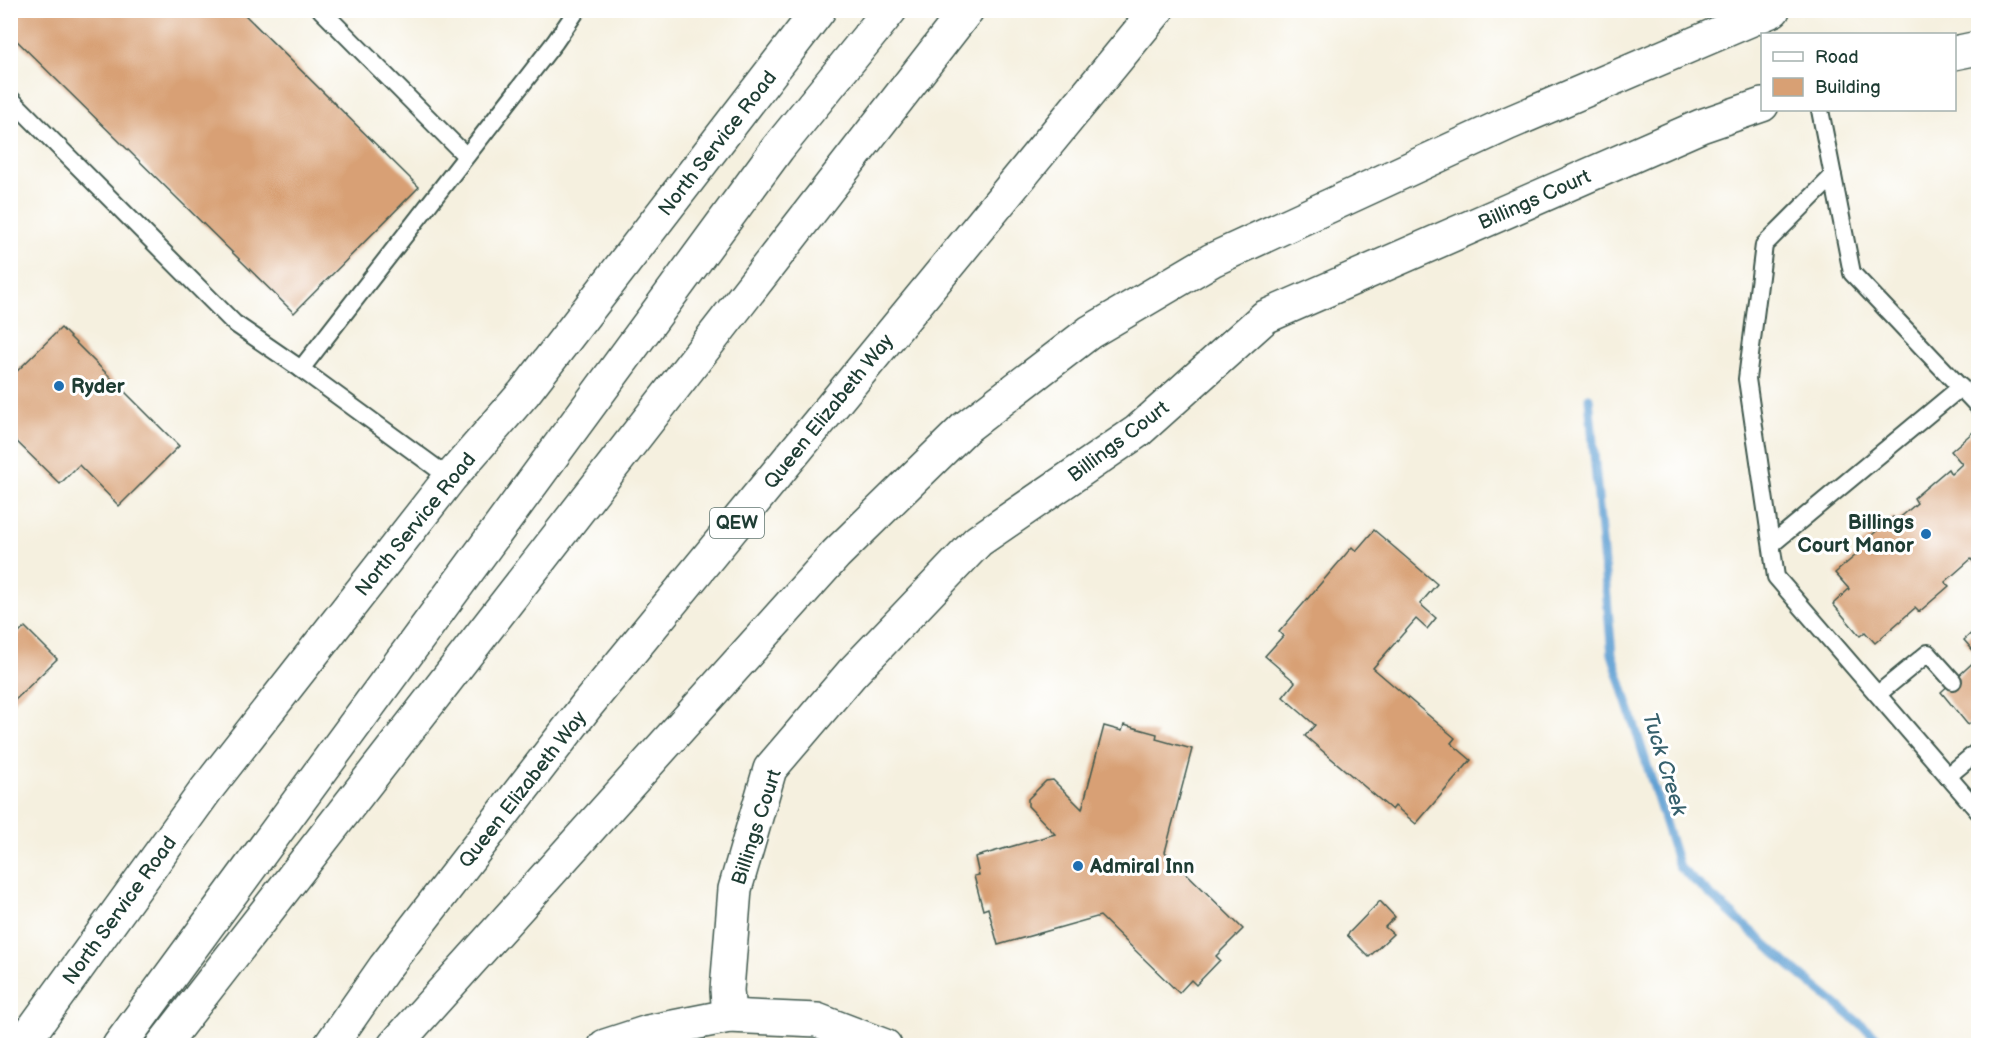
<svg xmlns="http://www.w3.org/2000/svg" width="1989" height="1056" font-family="'Balsamiq Sans',sans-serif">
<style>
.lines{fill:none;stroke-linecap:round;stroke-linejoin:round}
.stream{stroke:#61a0d3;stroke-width:9}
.building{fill:#d8a074}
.lane-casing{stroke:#3f584e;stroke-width:20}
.street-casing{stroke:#3f584e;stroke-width:36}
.secondary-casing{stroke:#3f584e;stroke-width:36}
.highway-casing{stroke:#3f584e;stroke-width:36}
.lane{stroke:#fff;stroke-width:16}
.street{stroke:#fff;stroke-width:33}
.secondary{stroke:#fff;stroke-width:33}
.highway{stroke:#fff;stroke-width:33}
.poi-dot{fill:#1f6fb2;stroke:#fff;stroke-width:2}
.labels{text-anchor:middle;stroke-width:6;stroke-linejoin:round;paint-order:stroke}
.shield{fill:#fff;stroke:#627771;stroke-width:1.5}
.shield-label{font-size:18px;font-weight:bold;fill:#1f3d34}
.street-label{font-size:20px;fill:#1f3d34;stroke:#fff}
.poi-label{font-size:20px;font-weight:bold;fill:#1f3d34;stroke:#fff;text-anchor:start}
.water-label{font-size:21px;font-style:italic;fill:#36606c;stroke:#fff}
</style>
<rect width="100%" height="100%" fill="#fff"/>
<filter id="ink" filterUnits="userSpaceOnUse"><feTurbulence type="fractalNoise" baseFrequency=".0167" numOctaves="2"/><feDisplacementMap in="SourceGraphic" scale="12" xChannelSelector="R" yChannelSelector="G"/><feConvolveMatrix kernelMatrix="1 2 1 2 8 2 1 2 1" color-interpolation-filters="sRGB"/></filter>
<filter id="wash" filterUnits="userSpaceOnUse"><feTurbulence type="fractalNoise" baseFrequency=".008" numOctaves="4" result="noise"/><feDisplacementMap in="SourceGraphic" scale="24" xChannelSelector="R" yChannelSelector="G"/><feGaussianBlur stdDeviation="1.35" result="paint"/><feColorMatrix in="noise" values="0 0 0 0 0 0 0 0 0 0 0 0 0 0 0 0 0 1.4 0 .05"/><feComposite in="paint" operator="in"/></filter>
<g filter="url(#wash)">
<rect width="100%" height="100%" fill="#f5f0df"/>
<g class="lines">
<polyline class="stream" points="1589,398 1612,654 1679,867 1790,966 1887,1046"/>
</g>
<g id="blocks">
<g class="building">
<polygon points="10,10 240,10 419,187 294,313 10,34"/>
<polygon points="61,328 179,446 119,506 79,465 60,484 10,435 10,378"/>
<polygon points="1973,432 1978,439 1978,568 1971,559 1945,582 1949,586 1919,612 1915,608 1875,643 1865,632 1860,636 1833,604 1849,589 1835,573 1862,550 1859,546 1893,517 1896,521 1917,503 1914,498 1948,469 1951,474 1962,464 1951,451"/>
<polygon points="1374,530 1437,584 1420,604 1436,618 1427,629 1416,619 1373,668 1455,738 1451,743 1471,760 1416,824 1395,806 1392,810 1305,736 1315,725 1283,697 1295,682 1265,656 1283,636 1279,632 1352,547 1356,551"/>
<polygon points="25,627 57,659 10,705 10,630 16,636"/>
<polygon points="1978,627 1978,656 1964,640"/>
<polygon points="1978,658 1978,716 1968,725 1941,692"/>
<polygon points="1124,725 1157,734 1156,739 1192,749 1165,852 1243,929 1216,956 1220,960 1196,985 1191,980 1179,993 1100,916 998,945 988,908 983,910 974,876 979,875 975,857 1055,834 1028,806 1028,799 1046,781 1053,780 1082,809 1104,726 1122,731"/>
<polygon points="1380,901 1395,917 1385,927 1393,934 1369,957 1347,935"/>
</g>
</g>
</g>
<g filter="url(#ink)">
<use href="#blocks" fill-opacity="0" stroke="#3f584e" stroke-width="1.5"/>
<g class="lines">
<defs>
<g id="lane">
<polyline points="321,10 466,156"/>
<polyline points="10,98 234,323 301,369 450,478"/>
<polyline points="1820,110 1852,273 1978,406"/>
<polyline points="1833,176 1764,245 1747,379 1776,577 1978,811"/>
<polyline points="301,369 555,42 577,10"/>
<polyline points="1772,544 1961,387"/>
<polyline points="1878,694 1928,653 1953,681"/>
<polyline points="1948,776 1978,751"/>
</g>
<g id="street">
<polyline points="1954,53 1978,48"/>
<polyline points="729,1016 727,990 735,889 770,769 852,673 978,541 1138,431 1265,317 1701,126 1762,105"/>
</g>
<g id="secondary">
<polyline points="21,1046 206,790 450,478 524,393 819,10"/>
<polyline points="605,1046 648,1032 729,1016 817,1020 885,1046"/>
</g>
<g id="highway">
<polyline points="119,1046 778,148 890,10"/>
<polyline points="162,1046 967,10"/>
<polyline points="330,1046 385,967 587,705 1157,10"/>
<polyline points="394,1046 836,554 965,428 1090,332 1212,260 1509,123 1773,10"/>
</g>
</defs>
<use href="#lane" class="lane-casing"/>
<use href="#street" class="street-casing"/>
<use href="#secondary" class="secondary-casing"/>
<use href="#highway" class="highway-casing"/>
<use href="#lane" class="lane"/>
<use href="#street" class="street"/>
<use href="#secondary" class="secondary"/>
<use href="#highway" class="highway"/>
</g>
</g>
<g class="poi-dot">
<circle cx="59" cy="386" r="6"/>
<circle cx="1926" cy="534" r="6"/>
<circle cx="1078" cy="866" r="6"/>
</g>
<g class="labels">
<rect class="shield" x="710" y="508" width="54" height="30" rx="4.5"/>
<g class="shield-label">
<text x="737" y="529">QEW</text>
</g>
<g class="street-label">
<text transform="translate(717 143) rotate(-52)" y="7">North Service Road</text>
<text transform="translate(1534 199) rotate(-24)" y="7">Billings Court</text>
<text transform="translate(828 411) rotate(-51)" y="7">Queen Elizabeth Way</text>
<text transform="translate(1118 441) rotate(-37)" y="7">Billings Court</text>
<text transform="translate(415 524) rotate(-51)" y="7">North Service Road</text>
<text transform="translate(522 789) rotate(-52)" y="7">Queen Elizabeth Way</text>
<text transform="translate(756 827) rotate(-72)" y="7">Billings Court</text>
<text transform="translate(119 910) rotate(-54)" y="7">North Service Road</text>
</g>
<g class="poi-label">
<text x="71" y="393">Ryder</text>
<text x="1914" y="529" text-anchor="end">Billings<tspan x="1914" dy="23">Court Manor</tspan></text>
<text x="1090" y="873">Admiral Inn</text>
</g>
<g class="water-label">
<text transform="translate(1665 764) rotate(73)" y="7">Tuck Creek</text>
</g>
</g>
<rect width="1989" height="1056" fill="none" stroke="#fff" stroke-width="36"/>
<rect x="1761" y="33" width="195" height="78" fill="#ffffff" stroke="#a5b1ae" stroke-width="1.5"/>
<rect x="1773" y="52" width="30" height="9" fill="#ffffff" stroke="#a5b1ae" stroke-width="1.5"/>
<text x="1815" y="63" font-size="18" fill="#1f3d34">Road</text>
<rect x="1773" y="78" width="30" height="18" fill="#d8a074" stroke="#a5b1ae" stroke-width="1.5"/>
<text x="1815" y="93" font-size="18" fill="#1f3d34">Building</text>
</svg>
